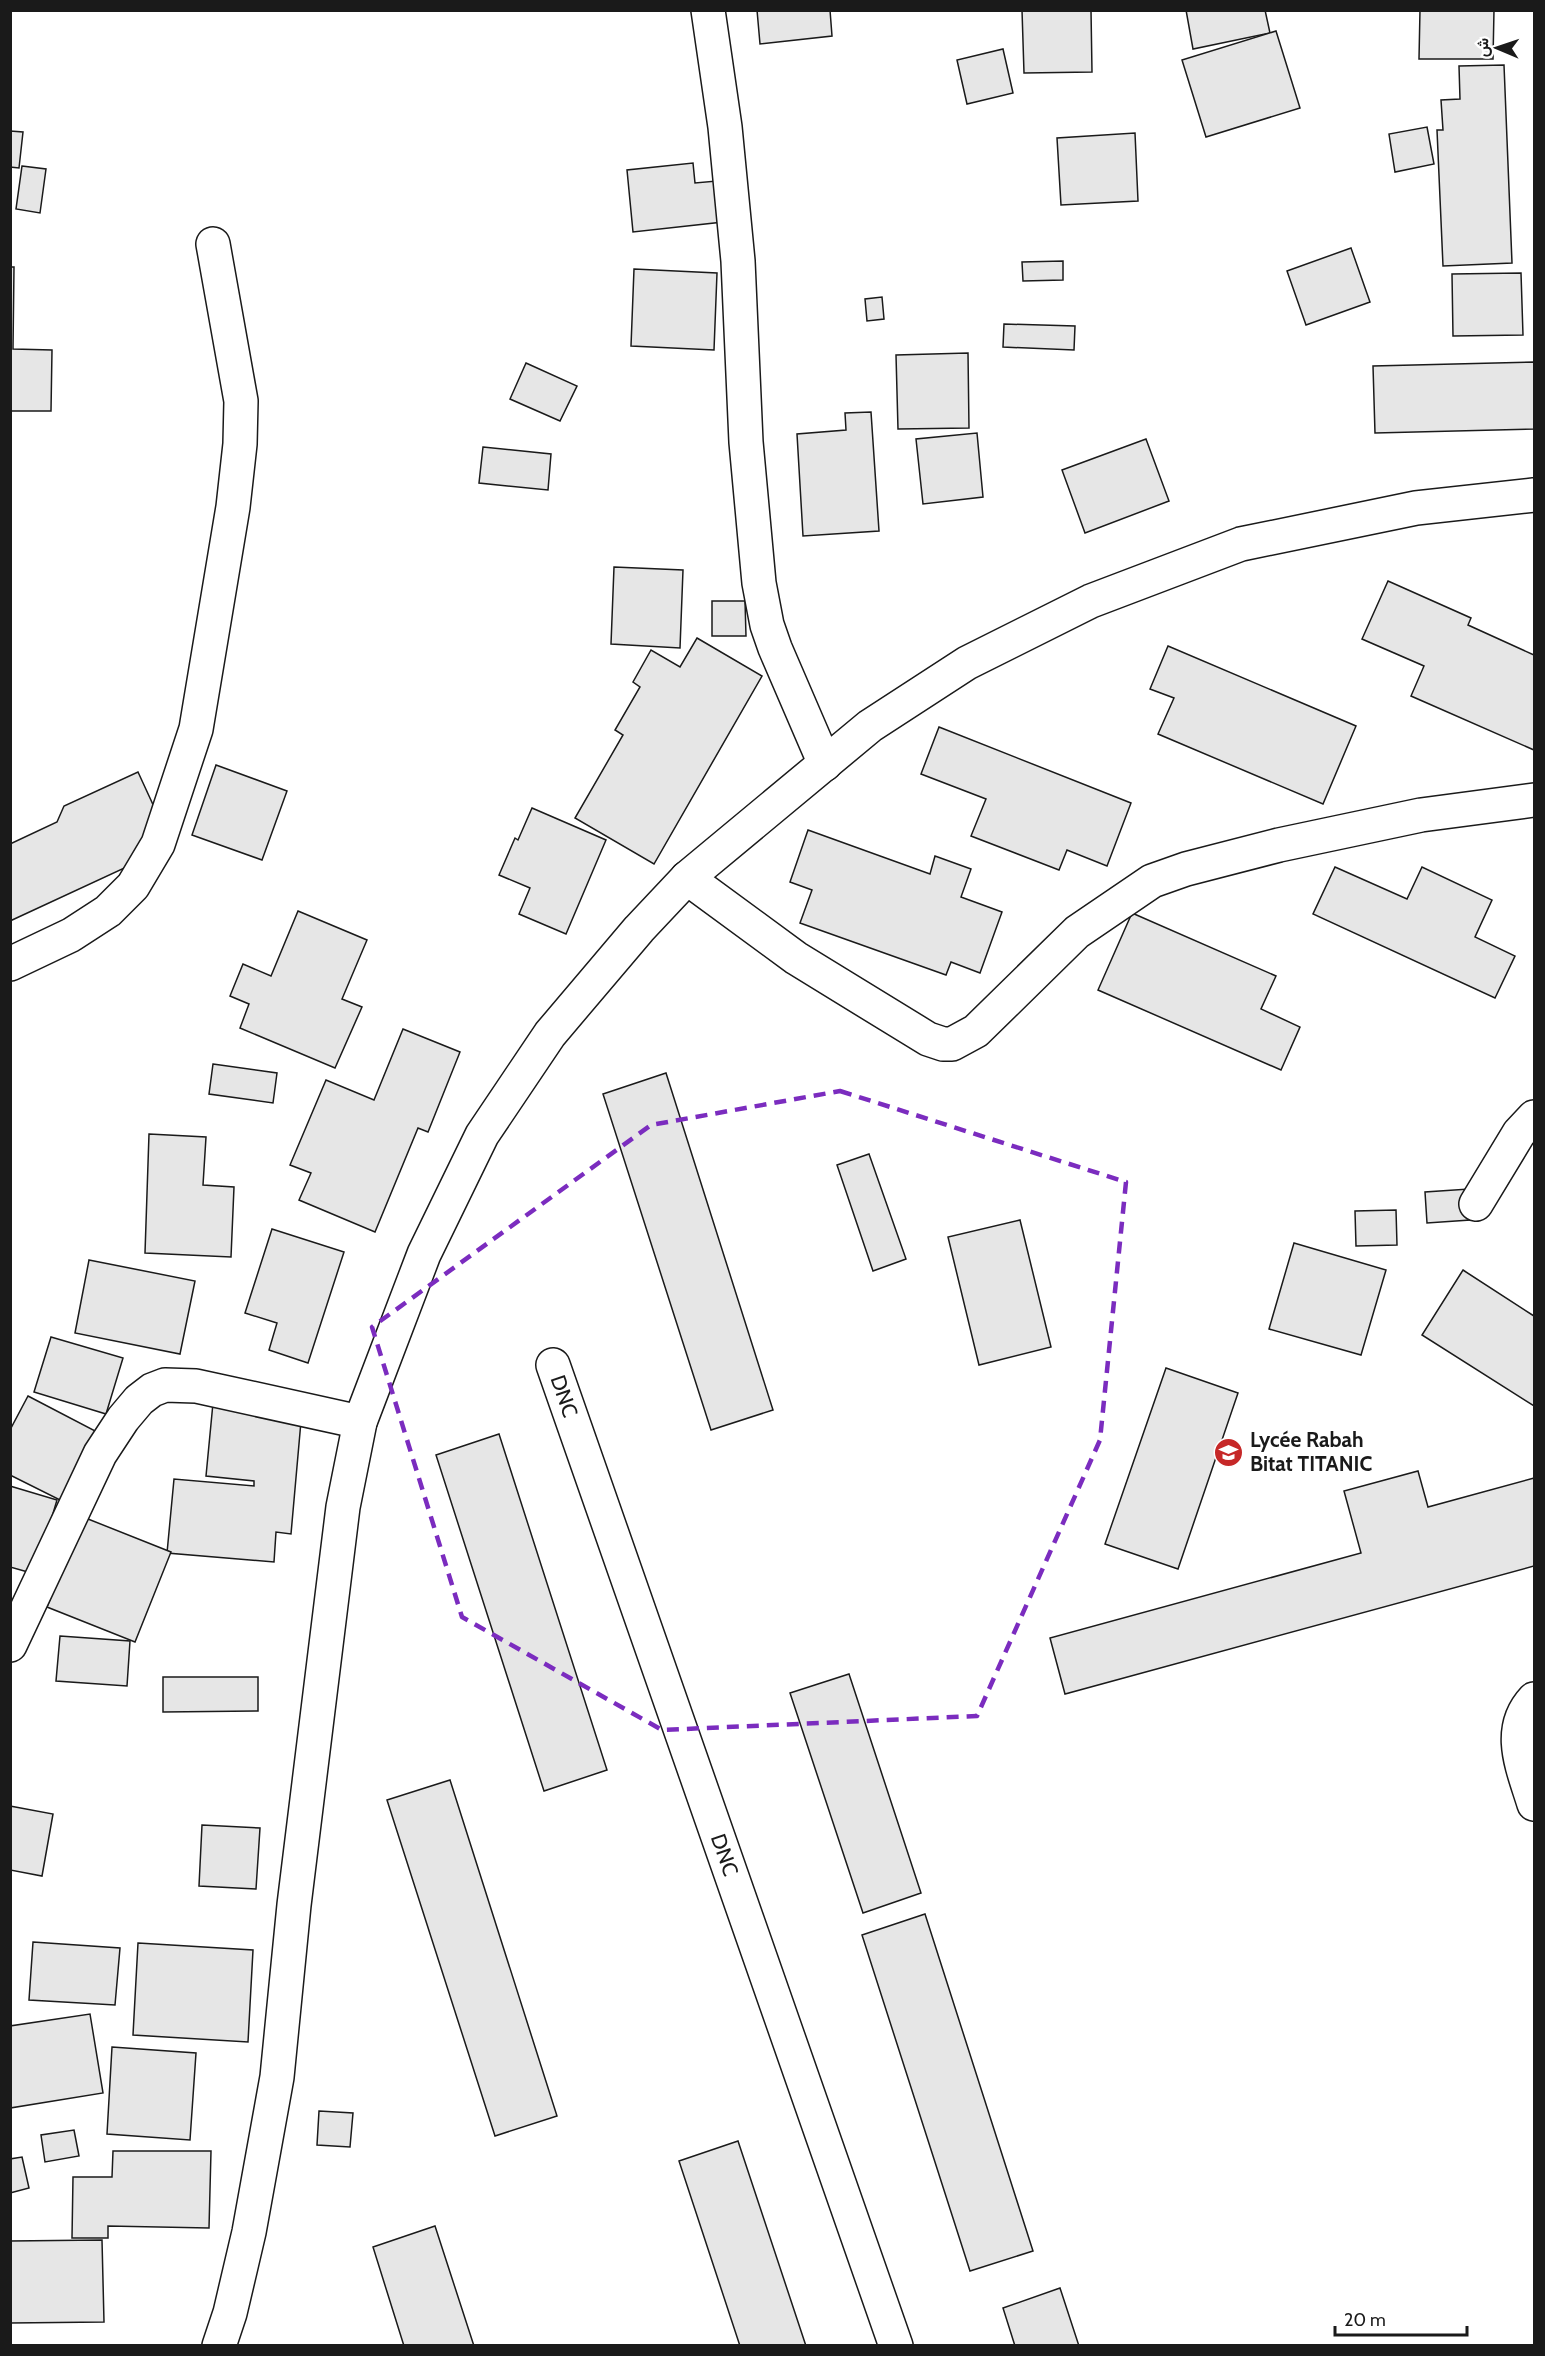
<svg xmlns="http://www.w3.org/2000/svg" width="1545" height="2356" font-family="Cabin,Vazirmatn,sans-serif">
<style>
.building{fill:#e6e6e6;stroke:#1a1a1a;stroke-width:1.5}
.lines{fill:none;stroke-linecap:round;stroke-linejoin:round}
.minor-casing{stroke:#1a1a1a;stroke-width:36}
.minor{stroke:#fff;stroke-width:33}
.marked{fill:none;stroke:#7b2cbf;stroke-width:4.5;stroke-dasharray:12 8;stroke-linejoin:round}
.labels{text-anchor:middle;stroke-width:4.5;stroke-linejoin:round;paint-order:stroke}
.street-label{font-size:21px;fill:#1a1a1a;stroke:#fff}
.poi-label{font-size:21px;font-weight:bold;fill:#1a1a1a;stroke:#fff;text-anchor:start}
</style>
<rect width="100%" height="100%" fill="#fff"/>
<g class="building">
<polygon points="757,10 830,10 832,36 760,44"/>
<polygon points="1022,10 1091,10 1092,72 1024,73"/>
<polygon points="1186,10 1265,10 1270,33 1193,49"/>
<polygon points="1420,10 1494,10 1493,59 1419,59"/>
<polygon points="1276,31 1300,108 1206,137 1182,60"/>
<polygon points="1003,49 1013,93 967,104 957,60"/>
<polygon points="1504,65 1512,263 1443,266 1437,130 1443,130 1441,100 1460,99 1459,66"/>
<polygon points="1427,127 1434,164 1395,172 1389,134"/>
<polygon points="10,131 23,132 19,168 10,167"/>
<polygon points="1135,133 1138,201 1061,205 1057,138"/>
<polygon points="693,163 695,183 728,180 732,221 633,232 627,170"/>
<polygon points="22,166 46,169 40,213 16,209"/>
<polygon points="1351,248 1370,302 1306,325 1287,271"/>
<polygon points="1063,261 1063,280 1023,281 1022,262"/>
<polygon points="10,267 14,267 13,349 52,350 51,411 10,411"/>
<polygon points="634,269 717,273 714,350 631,346"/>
<polygon points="1521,273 1523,335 1453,336 1452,274"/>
<polygon points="882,297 884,319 867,321 865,299"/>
<polygon points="1004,324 1075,326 1074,350 1003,347"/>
<polygon points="968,353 969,428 898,429 896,355"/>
<polygon points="1534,362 1534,429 1375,433 1373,366"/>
<polygon points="526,363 577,386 560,421 510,399"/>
<polygon points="871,412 879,531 803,536 797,434 846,430 845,413"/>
<polygon points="977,433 983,497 923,504 916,439"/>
<polygon points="1146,439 1169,501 1085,533 1062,470"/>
<polygon points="483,447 551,454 548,490 479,483"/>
<polygon points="614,567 683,570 680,648 611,644"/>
<polygon points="1388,581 1471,618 1468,625 1534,655 1534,750 1411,696 1424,666 1362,639"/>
<polygon points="712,601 745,601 746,636 712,636"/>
<polygon points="697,638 762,676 654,864 575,818 623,735 615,730 640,687 633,682 651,650 680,667"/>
<polygon points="1168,646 1356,726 1323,804 1158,734 1174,698 1150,689"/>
<polygon points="939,727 1131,803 1107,866 1067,850 1059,870 971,836 986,799 921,774"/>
<polygon points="216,765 287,791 262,860 192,835"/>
<polygon points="138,772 172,846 10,921 10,844 57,822 64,806"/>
<polygon points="532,808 606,840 566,934 519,914 530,888 499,875 515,838 518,840"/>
<polygon points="808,830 930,874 935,856 971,869 961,897 1002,912 980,973 951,962 946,975 800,923 812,890 790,882"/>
<polygon points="1335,867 1407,899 1422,867 1492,900 1475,937 1515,956 1495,998 1313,914"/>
<polygon points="298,911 367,940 342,999 362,1007 335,1068 240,1028 249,1004 230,996 243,964 271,976"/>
<polygon points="1132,913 1276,976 1261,1009 1300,1027 1281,1070 1098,990"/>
<polygon points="403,1029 460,1052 428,1132 418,1128 375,1232 299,1200 311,1173 290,1165 326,1080 374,1100"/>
<polygon points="213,1064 277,1073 273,1103 209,1094"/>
<polygon points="666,1073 773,1410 711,1430 603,1094"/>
<polygon points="149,1134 206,1137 203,1185 234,1187 231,1257 145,1253"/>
<polygon points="869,1154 906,1259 873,1271 837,1165"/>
<polygon points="1469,1189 1470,1220 1427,1223 1425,1192"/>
<polygon points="1396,1210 1397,1245 1356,1246 1355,1211"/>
<polygon points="1020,1220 1051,1347 979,1365 948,1237"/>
<polygon points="272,1229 344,1252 308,1363 269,1350 277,1323 245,1313"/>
<polygon points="1294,1243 1386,1270 1361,1355 1269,1329"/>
<polygon points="89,1260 195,1281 180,1354 75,1333"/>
<polygon points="1463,1270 1534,1316 1534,1406 1422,1335"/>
<polygon points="51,1337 123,1358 106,1414 34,1392"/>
<polygon points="1166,1368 1238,1393 1178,1569 1105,1544"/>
<polygon points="28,1396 101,1434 66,1503 10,1475 10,1430"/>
<polygon points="213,1403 302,1410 291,1534 276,1532 274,1562 167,1553 174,1479 254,1486 254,1481 206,1476"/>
<polygon points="499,1434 607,1770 544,1791 436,1455"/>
<polygon points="1418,1471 1428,1507 1534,1478 1534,1566 1065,1694 1050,1638 1361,1553 1344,1491"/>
<polygon points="10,1486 57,1500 35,1574 10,1567"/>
<polygon points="83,1517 171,1552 135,1642 47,1607"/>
<polygon points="60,1636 130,1641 127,1686 56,1681"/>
<polygon points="849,1674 921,1893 863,1913 790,1693"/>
<polygon points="163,1677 258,1677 258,1711 163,1712"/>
<polygon points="450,1780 557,2116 495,2136 387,1800"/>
<polygon points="10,1806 53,1814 42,1876 10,1870"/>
<polygon points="202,1825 260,1828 256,1889 199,1886"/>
<polygon points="925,1914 1033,2251 970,2271 862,1935"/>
<polygon points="33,1942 120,1948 115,2005 29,2000"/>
<polygon points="138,1943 253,1950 248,2042 133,2035"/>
<polygon points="90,2014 103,2093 10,2108 10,2026"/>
<polygon points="112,2047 196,2053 190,2140 107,2134"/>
<polygon points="319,2111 353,2113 350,2147 317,2145"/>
<polygon points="74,2130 79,2156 45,2162 41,2135"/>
<polygon points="738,2141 806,2346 740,2346 679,2161"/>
<polygon points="113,2151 211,2151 209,2228 108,2226 108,2238 72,2238 73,2177 112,2177"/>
<polygon points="22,2157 29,2188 10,2193 10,2159"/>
<polygon points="435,2226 474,2346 404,2346 373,2247"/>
<polygon points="102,2240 104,2322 10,2323 10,2241"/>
<polygon points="1060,2288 1079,2346 1015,2346 1003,2308"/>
</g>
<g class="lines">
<defs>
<g id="minor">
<polyline points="708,10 725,127 738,261 746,442 759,583 767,625 775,648 825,764"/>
<polyline points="687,878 796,958 928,1039 943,1044 952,1044 976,1031 1077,932 1152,881 1186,869 1279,845 1421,815 1534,800"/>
<polyline points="10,964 71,935 108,911 133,886 158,844 196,729 233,507 240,444 241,401 213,244"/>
<polyline points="1476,1204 1519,1133 1534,1117"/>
<path id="s1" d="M553 1365 896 2346"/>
<polyline points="10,1645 100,1454 123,1419 139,1400 152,1390 165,1385 196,1386 360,1422"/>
<path d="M1534 1699C1505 1730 1523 1768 1534 1804"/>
<polyline points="219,2346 230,2313 249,2232 277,2077 294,1905 343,1507 360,1422 424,1254 482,1135 550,1034 639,929 687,878 870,726 967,663 1091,601 1241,544 1416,508 1534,495"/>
</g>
</defs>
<use href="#minor" class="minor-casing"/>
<use href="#minor" class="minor"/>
</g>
<path class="marked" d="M840 1091 1126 1182 1100 1440 977 1716 662 1730 462 1617 372 1327 651 1125Z"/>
<defs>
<symbol id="university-disc" viewBox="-11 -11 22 22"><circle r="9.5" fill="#c62828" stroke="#fff"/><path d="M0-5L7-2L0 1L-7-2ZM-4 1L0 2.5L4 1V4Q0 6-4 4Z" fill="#fff"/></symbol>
</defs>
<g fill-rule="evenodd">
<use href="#university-disc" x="1212" y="1436" width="33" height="33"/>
</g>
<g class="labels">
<g class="street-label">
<text dy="7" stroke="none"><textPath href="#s1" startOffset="33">DNC</textPath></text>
<text dy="7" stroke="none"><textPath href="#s1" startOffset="519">DNC</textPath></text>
</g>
<g class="poi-label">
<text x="1250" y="1447">Lycée Rabah<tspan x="1250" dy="24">Bitat TITANIC</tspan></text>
</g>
</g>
<rect width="1545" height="2356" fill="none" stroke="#1a1a1a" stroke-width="24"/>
<g transform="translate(1497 48) rotate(272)" stroke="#ffffff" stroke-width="4.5" paint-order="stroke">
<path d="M0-4.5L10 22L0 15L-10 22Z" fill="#1a1a1a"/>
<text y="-9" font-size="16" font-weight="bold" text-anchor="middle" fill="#1a1a1a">ش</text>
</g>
<path d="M1335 2326v9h132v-9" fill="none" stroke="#1a1a1a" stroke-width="3"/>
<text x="1344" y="2326" font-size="18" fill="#1a1a1a" stroke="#ffffff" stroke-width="4.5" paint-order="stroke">20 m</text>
</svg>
